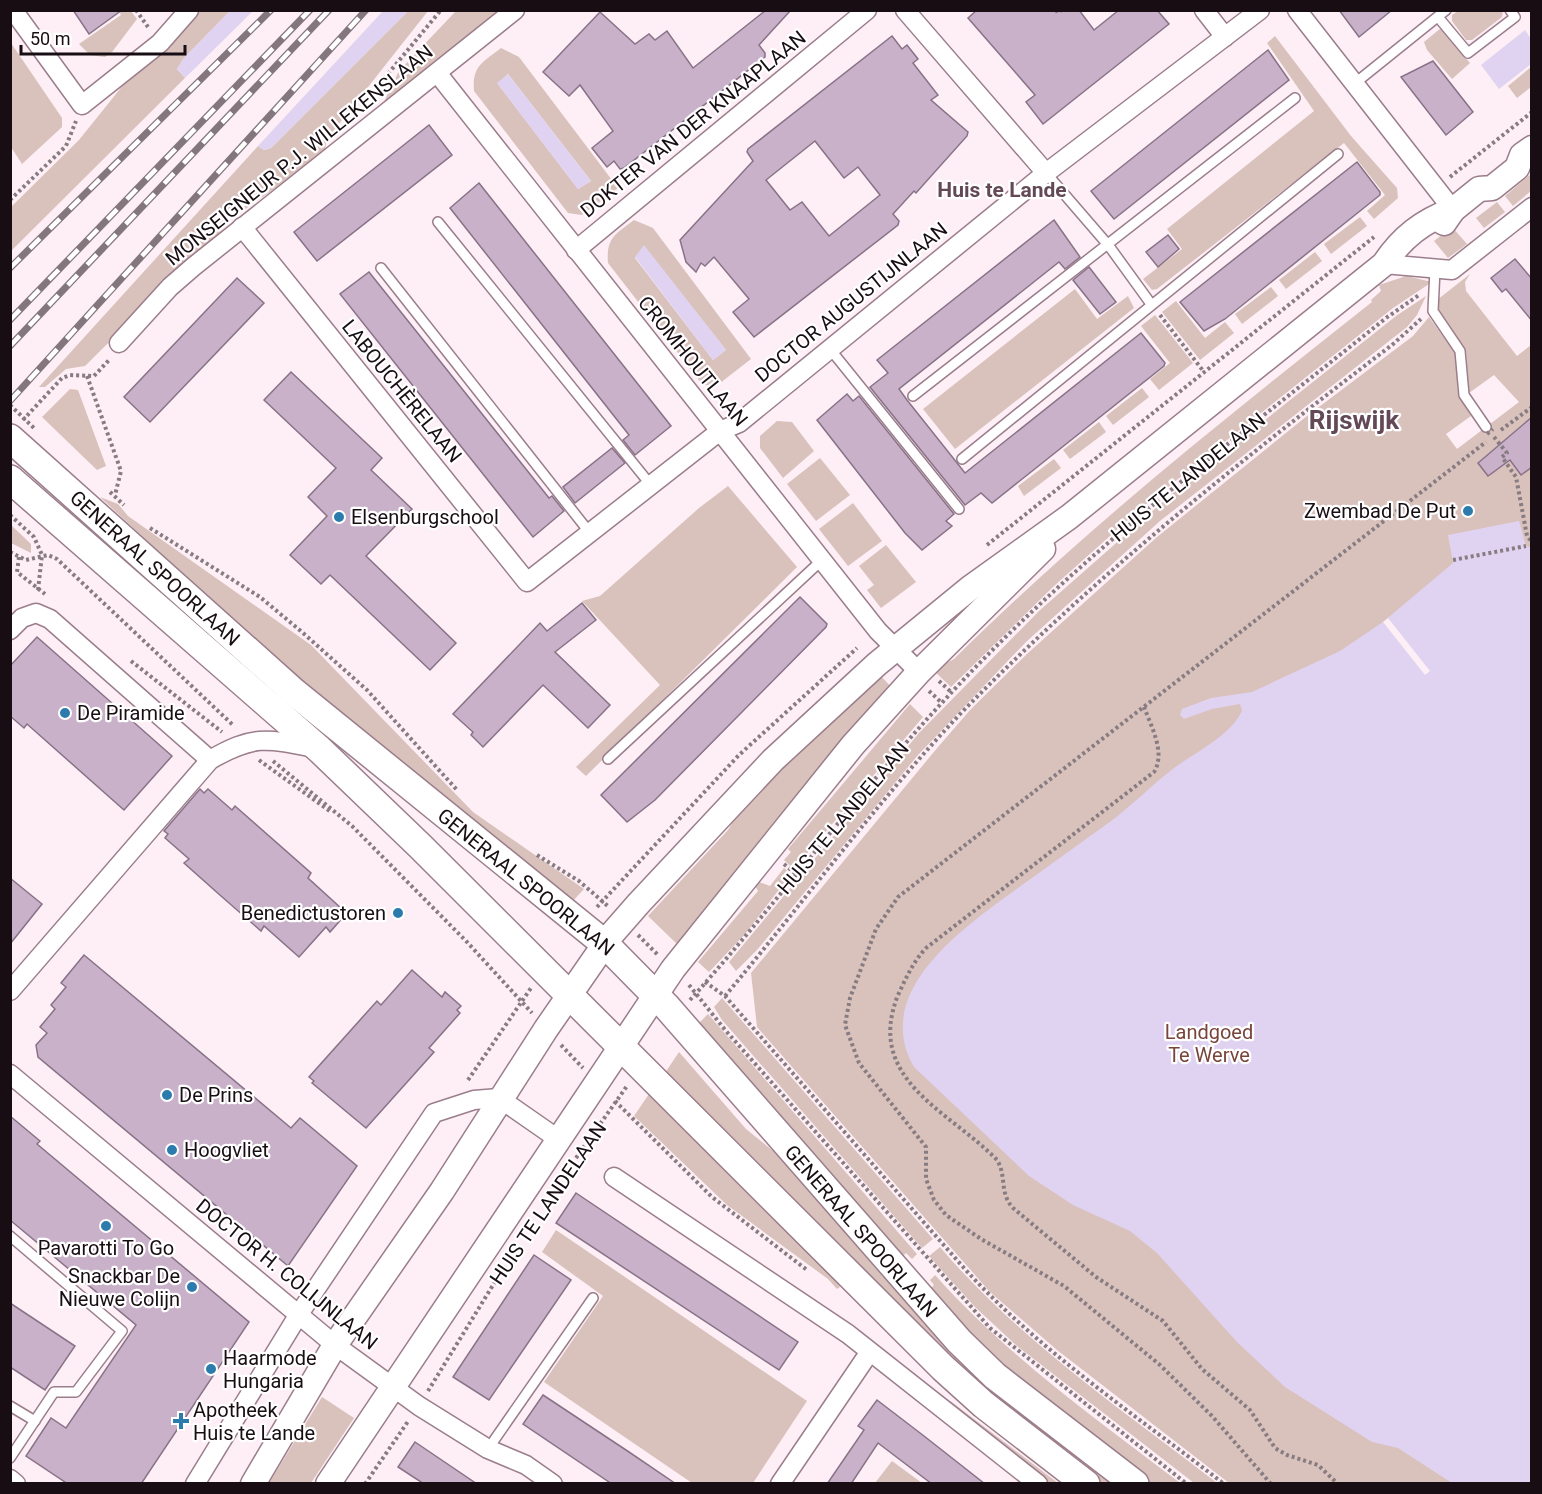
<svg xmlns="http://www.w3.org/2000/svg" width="1542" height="1494" font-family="Roboto,sans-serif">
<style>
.green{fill:#d9c1bc;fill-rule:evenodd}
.water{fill:#e0d3f1}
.pier{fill:#fdeff5}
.building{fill:#c9b1c9;stroke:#887287;stroke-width:1.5;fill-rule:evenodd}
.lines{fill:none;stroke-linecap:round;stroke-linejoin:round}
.service-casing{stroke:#9b7d8b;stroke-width:12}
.minor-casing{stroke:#9b7d8b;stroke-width:21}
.tertiary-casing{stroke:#9b7d8b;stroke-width:27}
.secondary-casing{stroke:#9b7d8b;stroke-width:30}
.path{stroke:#877c81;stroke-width:4;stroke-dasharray:3 3;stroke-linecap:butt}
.service{stroke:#fff;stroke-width:9}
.minor{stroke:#fff;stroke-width:18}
.tertiary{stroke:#fff;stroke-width:24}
.secondary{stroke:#fff;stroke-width:27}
.rail-casing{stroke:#83777d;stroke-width:7}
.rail{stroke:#fff;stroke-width:4.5;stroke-dasharray:14;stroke-linecap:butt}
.path-bridge{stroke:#877c81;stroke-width:4;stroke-dasharray:3 3;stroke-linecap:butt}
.poi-dot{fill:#2c7bad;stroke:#fff;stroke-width:2}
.labels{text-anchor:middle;stroke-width:4.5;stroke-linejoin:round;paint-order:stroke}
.street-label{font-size:20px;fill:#170d12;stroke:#fff}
.poi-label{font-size:20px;fill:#170d12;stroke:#fff;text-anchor:start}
.park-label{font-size:20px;fill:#78453b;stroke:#fff}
.neighbourhood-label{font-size:21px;font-weight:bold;fill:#634855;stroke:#fff}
.district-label{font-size:26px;font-weight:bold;fill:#634855;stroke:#fff}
</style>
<rect width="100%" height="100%" fill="#fdeff5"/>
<g class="green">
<polygon points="119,11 131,11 137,19 112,52 105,57 90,55 79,44 121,15"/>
<polygon points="199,11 230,11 184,58 177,69 185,78 11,251 11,207 79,140 128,79 165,48"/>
<polygon points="408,11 428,11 327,139 324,154 244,210 239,205 225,218 229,223 85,366 66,369 45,387 39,387 258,146 264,150 271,148"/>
<polygon points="456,11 501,11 381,108 399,71"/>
<polygon points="1458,11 1502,10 1503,11 1502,17 1472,40 1466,40 1452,21 1452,15"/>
<polygon points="1441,28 1470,63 1452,79 1427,50 1424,42"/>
<polygon points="1275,36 1351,136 1397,188 1398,198 1374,219 1367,211 1385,195 1344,143 1157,289 1152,290 1143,279 1182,249 1167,229 1314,111 1267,43"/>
<polygon points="11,43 62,118 62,127 22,164 11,147"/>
<path d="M501 48 519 57 618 188 582 215 568 213 474 91C472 66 482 63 501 48ZM508 74 591 181 578 189 498 84Z"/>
<polygon points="1531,67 1531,87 1517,98 1508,86"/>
<polygon points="1531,174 1531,191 1513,206 1505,196"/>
<polygon points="1497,202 1505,212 1484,228 1476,218"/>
<polygon points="1360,217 1367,226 1331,254 1324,244"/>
<path d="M634 220 653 228 751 359 715 387 702 384 608 263C606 237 616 234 634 220ZM644 246 726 350 713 360 635 258Z"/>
<polygon points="1452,227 1467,244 1448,258 1434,241"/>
<polygon points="1315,252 1322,261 1286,289 1279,280"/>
<polygon points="1470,274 1465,282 1466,291 1517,356 1531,345 1531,1483 1229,1483 1057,1350 990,1292 757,1027 751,973 938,747 971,709 1028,653 1157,537 1307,416 1413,336 1429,317 1456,354 1458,394 1471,416 1446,434 1457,449 1519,402 1494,375 1469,393 1466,352 1437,307 1437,300"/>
<path d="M1406 276 1432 282 1393 308 1139 510 1054 586 951 687 932 669 944 658 948 662 954 659C1085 529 1228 416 1372 302L1371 300 1381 291 1379 285Z"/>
<polygon points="1271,287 1278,296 1242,324 1235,314"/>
<polygon points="1075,289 1097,319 1128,296 1134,308 955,449 923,409"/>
<polygon points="1426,296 1417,315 1407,327 1160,521 1026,642 918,755 757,950 736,971 729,962 919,733 1039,611 1173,493 1396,316"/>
<polygon points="1176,301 1205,338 1225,322 1234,333 1200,360 1162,312"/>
<polygon points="1155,315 1193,363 1159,390 1150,379 1170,363 1141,326"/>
<polygon points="1142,388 1149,397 1113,425 1106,416"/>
<polygon points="70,389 78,390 106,466 97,470 42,417"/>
<polygon points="777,421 792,422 814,451 783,478 760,448 760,436"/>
<polygon points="1099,422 1106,432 1070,459 1063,450"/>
<polygon points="820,458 850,495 816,521 787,484"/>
<polygon points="1054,459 1061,468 1024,496 1018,486"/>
<polygon points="728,486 797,567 586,776 576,767 660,685 582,601 600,596 699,508"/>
<polygon points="100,497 118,504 128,516 311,645 473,812 584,889 572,902 398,767 223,612"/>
<polygon points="853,503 882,541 848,566 819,529"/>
<polygon points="10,524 31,544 31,553 11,543"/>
<polygon points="886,545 916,582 881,608 867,590 874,585 859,566"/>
<polygon points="880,675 893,689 678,945 648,916 728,830 741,808"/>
<polygon points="910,704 923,717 794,869 784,860 791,852 788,849"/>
<polygon points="784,868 791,874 745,934 709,972 698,962 758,891 755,886 759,882 770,886"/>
<polygon points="722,998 933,1239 922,1248 722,1020 714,1007"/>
<polygon points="708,1014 917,1254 912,1259 906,1253 900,1259 696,1026"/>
<polygon points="679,1052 746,1129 777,1154 915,1311 1125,1483 1097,1483 993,1404 661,1079"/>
<polygon points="651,1091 807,1244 840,1287 837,1289 828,1279 727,1205 634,1116"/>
<polygon points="556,1230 807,1401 753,1483 692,1483 544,1382 603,1296 542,1252"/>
<path d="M940 1247C1019 1340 1121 1409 1217 1483H1194L1017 1346 975 1307 929 1256Z"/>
<path d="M935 1275C1007 1356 1095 1418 1180 1483H1144L1021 1389 928 1291 934 1285 930 1280Z"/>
<polygon points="917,1381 953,1403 1058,1483 1047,1483"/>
<polygon points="322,1397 354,1418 311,1483 269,1483"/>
<polygon points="892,1461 922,1483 875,1483"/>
</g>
<g class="water">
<polygon points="230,11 253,11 185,78 177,69 184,58"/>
<polygon points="383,11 408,11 271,148 264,150 258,146"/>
<polygon points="1525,30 1531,39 1531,64 1499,89 1481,65"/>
<polygon points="508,74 591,181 578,189 497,83"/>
<polygon points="644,245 726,350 713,360 635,257"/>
<path d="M1519 521 1526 546 1532 548 1531 1483H1452L1398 1448 1372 1442 1285 1387 1237 1342 1157 1253 1130 1231 1073 1205 1029 1176 914 1067C870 991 966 926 1018 888 1048 867 1077 845 1107 824 1131 807 1150 786 1174 768 1197 751 1229 737 1242 711L1240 704 1212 709 1184 719 1180 715 1182 709 1211 698 1252 692 1340 651 1383 622 1453 563 1448 535Z"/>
</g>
<polygon class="pier" points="1388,618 1430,671 1425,675 1383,622"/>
<g class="building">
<polygon points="73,10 122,10 89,34"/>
<polygon points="766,10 791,10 759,45 765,53 765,57 624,168 620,169 614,161 607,167 592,148 613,131 580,85 569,96 543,72 600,12 635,44 649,34 655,40 667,31 693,68"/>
<polygon points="977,10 1079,10 1094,30 1119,10 1157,10 1169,24 1043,124 1026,102 1035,95 968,18"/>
<polygon points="1339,10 1392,10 1359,37"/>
<path d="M892 36 902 49 907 45 918 59 913 63 938 95 931 100 968 132 967 136 916 193 914 191 893 214 899 221 898 225 754 337 733 312 749 299 714 257 705 266 701 263 696 272 686 262 680 240 753 161 747 152 748 149ZM815 141 844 178 858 167 880 195 829 236 802 202 790 210 766 180Z"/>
<polygon points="1268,50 1289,80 1114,219 1091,191"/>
<polygon points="1433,61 1473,112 1446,135 1401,77"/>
<polygon points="429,125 452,155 317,261 294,232"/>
<polygon points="1357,162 1380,192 1380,195 1225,319 1204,331 1180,302"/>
<polygon points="479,183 671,426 635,455 623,440 629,435 450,208"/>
<polygon points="1054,220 1080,257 1065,269 1059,262 899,389 907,400 965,473 1141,333 1165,363 1164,366 992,503 981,493 965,505 870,387 888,373 877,360"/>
<polygon points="1168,235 1179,249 1158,267 1146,252"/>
<polygon points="1515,259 1532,279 1532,321 1506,289 1502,292 1491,278"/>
<polygon points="1089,267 1116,302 1100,314 1073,280"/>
<polygon points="369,272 549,498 552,496 564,511 533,537 340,294"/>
<polygon points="237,278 264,303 150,422 124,397"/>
<polygon points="291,372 382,458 371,470 412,509 366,556 456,643 430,670 330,575 321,584 290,555 327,516 308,497 336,468 264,400"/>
<polygon points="847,394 853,401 859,396 954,514 946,521 952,526 922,550 905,533 817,420"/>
<polygon points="1532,417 1532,467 1521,475 1510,460 1488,476 1478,463"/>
<polygon points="612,448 625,463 575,503 563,487"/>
<polygon points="800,597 827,624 826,627 655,800 627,822 601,795"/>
<polygon points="582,603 596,620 555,652 610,705 588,728 543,685 483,747 471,735 473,732 453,714 540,623 547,631"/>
<polygon points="37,637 172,756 124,810 27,724 24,728 10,716 10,666"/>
<polygon points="200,789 204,793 208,789 232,810 235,806 311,873 308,878 342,909 339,912 344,916 330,932 326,927 299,957 264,926 261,931 221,896 184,863 189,859 165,838 168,834 164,831"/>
<polygon points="10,878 42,904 10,944"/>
<polygon points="84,955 291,1128 300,1118 357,1166 288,1266 38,1057 36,1045 47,1033 40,1027 55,1009 51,1005 66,987 61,983"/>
<polygon points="412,970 442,997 445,992 461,1006 457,1010 460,1013 429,1048 434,1052 366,1128 312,1083 314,1081 309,1077 377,1001 381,1005"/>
<polygon points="10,1116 40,1141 37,1144 249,1322 141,1484 68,1484 26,1456 51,1418 66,1428 136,1325 10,1220"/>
<polygon points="576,1193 798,1342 779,1370 556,1223"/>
<polygon points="534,1255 571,1280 489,1400 453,1377"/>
<polygon points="10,1303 75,1346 45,1390 10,1367"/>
<polygon points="543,1395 629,1452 676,1484 612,1484 523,1424"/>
<polygon points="877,1400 924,1436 985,1484 932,1484 878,1443 851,1484 827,1484 864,1430 858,1426"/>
<polygon points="415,1442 477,1484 424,1484 398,1467"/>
</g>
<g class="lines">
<defs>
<g id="service">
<polyline points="1438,17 1468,53 1515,17 1510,10"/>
<polyline points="1354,84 1446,10"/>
<polyline points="1046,173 1109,246 1151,304"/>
<polyline points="438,222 650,484"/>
<polyline points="381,268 590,533"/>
<polyline points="1435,269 1433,311 1460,351 1464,395 1486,427"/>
<polyline points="830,349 959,509"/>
<polyline points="913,396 1295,98"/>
<polyline points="962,459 1338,154"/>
<polyline points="608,759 822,560"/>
<polyline points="10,1236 122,1331 76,1392 54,1392 10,1458"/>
<polyline points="10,1406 35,1421"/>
<polyline points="488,1449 593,1298"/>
</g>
<g id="minor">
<polyline points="13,10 82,105 160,43 189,10"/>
<polyline points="905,10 1046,173"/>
<polyline points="1204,10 1225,37"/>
<polyline points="1297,10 1453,210"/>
<polyline points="438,74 878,631 919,672"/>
<polyline points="242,227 527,582 720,431 739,423 1046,173 1260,10"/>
<polyline points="576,250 867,10"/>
<polyline points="1384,264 1452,270 1532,207"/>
<polyline points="119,343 170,287 193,267 515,10"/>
<polyline points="10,630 22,618 36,613 50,619 210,760"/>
<path d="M10 991 210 760C253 735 266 738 314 748"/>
<polyline points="10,1074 335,1345 419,1406 488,1449 526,1465 553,1484"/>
<polyline points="614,1177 848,1334 1038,1484"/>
<polyline points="10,1479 16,1484"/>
<polyline points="195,1484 299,1314 434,1113 474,1100 499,1098 558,1139"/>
<polyline points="780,1484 869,1353"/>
</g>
<g id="tertiary">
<polyline points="1444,223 1453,210 1479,189 1492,188 1517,168 1522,155 1532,148"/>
<path d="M253 1484 335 1345 442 1191 546 1029 611 935 639 903 773 760 877 664 970 588 1069 517 1384 264C1402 237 1423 221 1453 210"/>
<polyline points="328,1484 673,969 853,745 919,672 1043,549"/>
</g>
<g id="secondary">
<polyline points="10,438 294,692 605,944 666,1006 959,1341 995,1376 1135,1484"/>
<polyline points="10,479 319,749 420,846 943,1368 984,1405 1086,1484"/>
</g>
</defs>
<use href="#service" class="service-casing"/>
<use href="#minor" class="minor-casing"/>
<use href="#tertiary" class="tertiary-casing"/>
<use href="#secondary" class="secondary-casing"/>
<g class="path">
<polyline points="136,10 148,27"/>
<polyline points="1056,10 1058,13 1061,10"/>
<polyline points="375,94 387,75 441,10"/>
<polyline points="1450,177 1532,112"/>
<polyline points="10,200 66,146 76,121"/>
<polyline points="1160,315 1204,372"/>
<polyline points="87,376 121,471 115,495"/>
<polyline points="23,420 62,378 70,375 94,376 110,359"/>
<polyline points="1501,430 1532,407"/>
<polyline points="1494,437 1507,453 1502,457 1516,477 1527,536 1532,542"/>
<polyline points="110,492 124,505"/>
<polyline points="10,515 34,537 42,555"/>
<polyline points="150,528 260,597 302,632 367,690 457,790"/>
<polyline points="987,545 1374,237"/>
<polyline points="10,552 26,560 48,555 57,559 234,726"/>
<polyline points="19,557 17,572 45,594"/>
<polyline points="1453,560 1526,546"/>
<polyline points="38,590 42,555"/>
<polyline points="131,661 222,732"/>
<polyline points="939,681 951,692"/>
<polyline points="929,691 942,703"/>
<path d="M1144 707C1151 726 1166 753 1154 772L926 948C913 962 906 978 898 995 864 1080 950 1111 997 1160 1007 1176 999 1193 1013 1208L1096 1277 1163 1321 1202 1369 1250 1410 1275 1448 1287 1455 1318 1465 1338 1484"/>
<polyline points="259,760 331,812"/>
<polyline points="273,761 352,826 467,942 532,1013"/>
<polyline points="537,855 579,881 609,907"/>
<polyline points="784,864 796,874"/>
<polyline points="597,907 739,755 857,648"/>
<polyline points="638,935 658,955"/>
<path d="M705 982 725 996 964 1268C1039 1351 1136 1415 1224 1484"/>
<polyline points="689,985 726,1031 990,1328 1187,1484"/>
<path d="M725 996C804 902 878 800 963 711 1095 576 1242 459 1392 345L1421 319"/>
<path d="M690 1000C780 900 859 791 951 693 1082 552 1237 438 1386 318L1419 295"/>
<polyline points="561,1045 583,1068"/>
<polyline points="468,1080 531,988"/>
<polyline points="615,1101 712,1197 807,1270"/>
<polyline points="576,1158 627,1086"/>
<polyline points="428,1391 509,1259"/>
<polyline points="365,1484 409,1420"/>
<polyline points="1271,1484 1212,1416 1160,1365 1064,1286 981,1239 946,1215 934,1200 926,1179 926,1147 859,1063 845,1025 850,998 876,929 898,897 1486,442"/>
</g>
<use href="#service" class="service"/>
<use href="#minor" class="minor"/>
<use href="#tertiary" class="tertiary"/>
<use href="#secondary" class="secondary"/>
<defs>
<g id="rail">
<polyline points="10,268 271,10"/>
<polyline points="10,320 310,10"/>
<polyline points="10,346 329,10"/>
<polyline points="10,401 366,10"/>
</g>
</defs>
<use href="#rail" class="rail-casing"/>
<use href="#rail" class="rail"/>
<g class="path-bridge">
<polyline points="10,405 34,428"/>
<polyline points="1487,434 1493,429"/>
</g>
</g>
<g class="poi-dot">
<circle cx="1468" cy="511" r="6"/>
<circle cx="339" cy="517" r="6"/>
<circle cx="65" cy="713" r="6"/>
<circle cx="398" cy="913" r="6"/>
<circle cx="167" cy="1095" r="6"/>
<circle cx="172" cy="1150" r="6"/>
<circle cx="106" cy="1226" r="6"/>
<circle cx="192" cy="1287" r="6"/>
<circle cx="211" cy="1369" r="6"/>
<path d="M178 1412h6v6h6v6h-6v6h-6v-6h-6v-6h6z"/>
</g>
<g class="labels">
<g class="street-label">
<text transform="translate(693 124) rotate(-39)" y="7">DOKTER VAN DER KNAAPLAAN</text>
<text transform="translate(299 155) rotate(-39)" y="7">MONSEIGNEUR P.J. WILLEKENSLAAN</text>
<text transform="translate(851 302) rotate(-39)" y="7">DOCTOR AUGUSTIJNLAAN</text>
<text transform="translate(693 361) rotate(51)" y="7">CROMHOUTLAAN</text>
<text transform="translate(402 391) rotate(51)" y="7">LABOUCHÈRELAAN</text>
<text transform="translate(1188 477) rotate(-39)" y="7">HUIS TE LANDELAAN</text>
<text transform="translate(155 568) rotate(42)" y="7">GENERAAL SPOORLAAN</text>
<text transform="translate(843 818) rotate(-50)" y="7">HUIS TE LANDELAAN</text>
<text transform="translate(526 882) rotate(39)" y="7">GENERAAL SPOORLAAN</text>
<text transform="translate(548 1203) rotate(-56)" y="7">HUIS TE LANDELAAN</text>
<text transform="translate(861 1231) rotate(49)" y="7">GENERAAL SPOORLAAN</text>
<text transform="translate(287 1274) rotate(39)" y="7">DOCTOR H. COLIJNLAAN</text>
</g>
<g class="poi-label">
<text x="1456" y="518" text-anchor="end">Zwembad De Put</text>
<text x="351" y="524">Elsenburgschool</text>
<text x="77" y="720">De Piramide</text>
<text x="386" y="920" text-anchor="end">Benedictustoren</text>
<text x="179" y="1102">De Prins</text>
<text x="184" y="1157">Hoogvliet</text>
<text x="106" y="1255" text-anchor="middle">Pavarotti To Go</text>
<text x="180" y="1283" text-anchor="end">Snackbar De<tspan x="180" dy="23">Nieuwe Colijn</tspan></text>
<text x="223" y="1365">Haarmode<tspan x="223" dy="23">Hungaria</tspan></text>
<text x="193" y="1417">Apotheek<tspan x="193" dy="23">Huis te Lande</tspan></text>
</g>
<g class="park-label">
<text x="1209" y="1039">Landgoed<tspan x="1209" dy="23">Te Werve</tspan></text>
</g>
<g class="neighbourhood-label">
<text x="1002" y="197">Huis te Lande</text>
</g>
<g class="district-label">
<text x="1354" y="429">Rijswijk</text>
</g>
</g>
<rect width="1542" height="1494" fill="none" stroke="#170d12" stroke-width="24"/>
<path d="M21 45v9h164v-9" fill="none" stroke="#170d12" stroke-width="3"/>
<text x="30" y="45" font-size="18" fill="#170d12" stroke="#ffffff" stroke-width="4.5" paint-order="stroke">50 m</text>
</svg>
